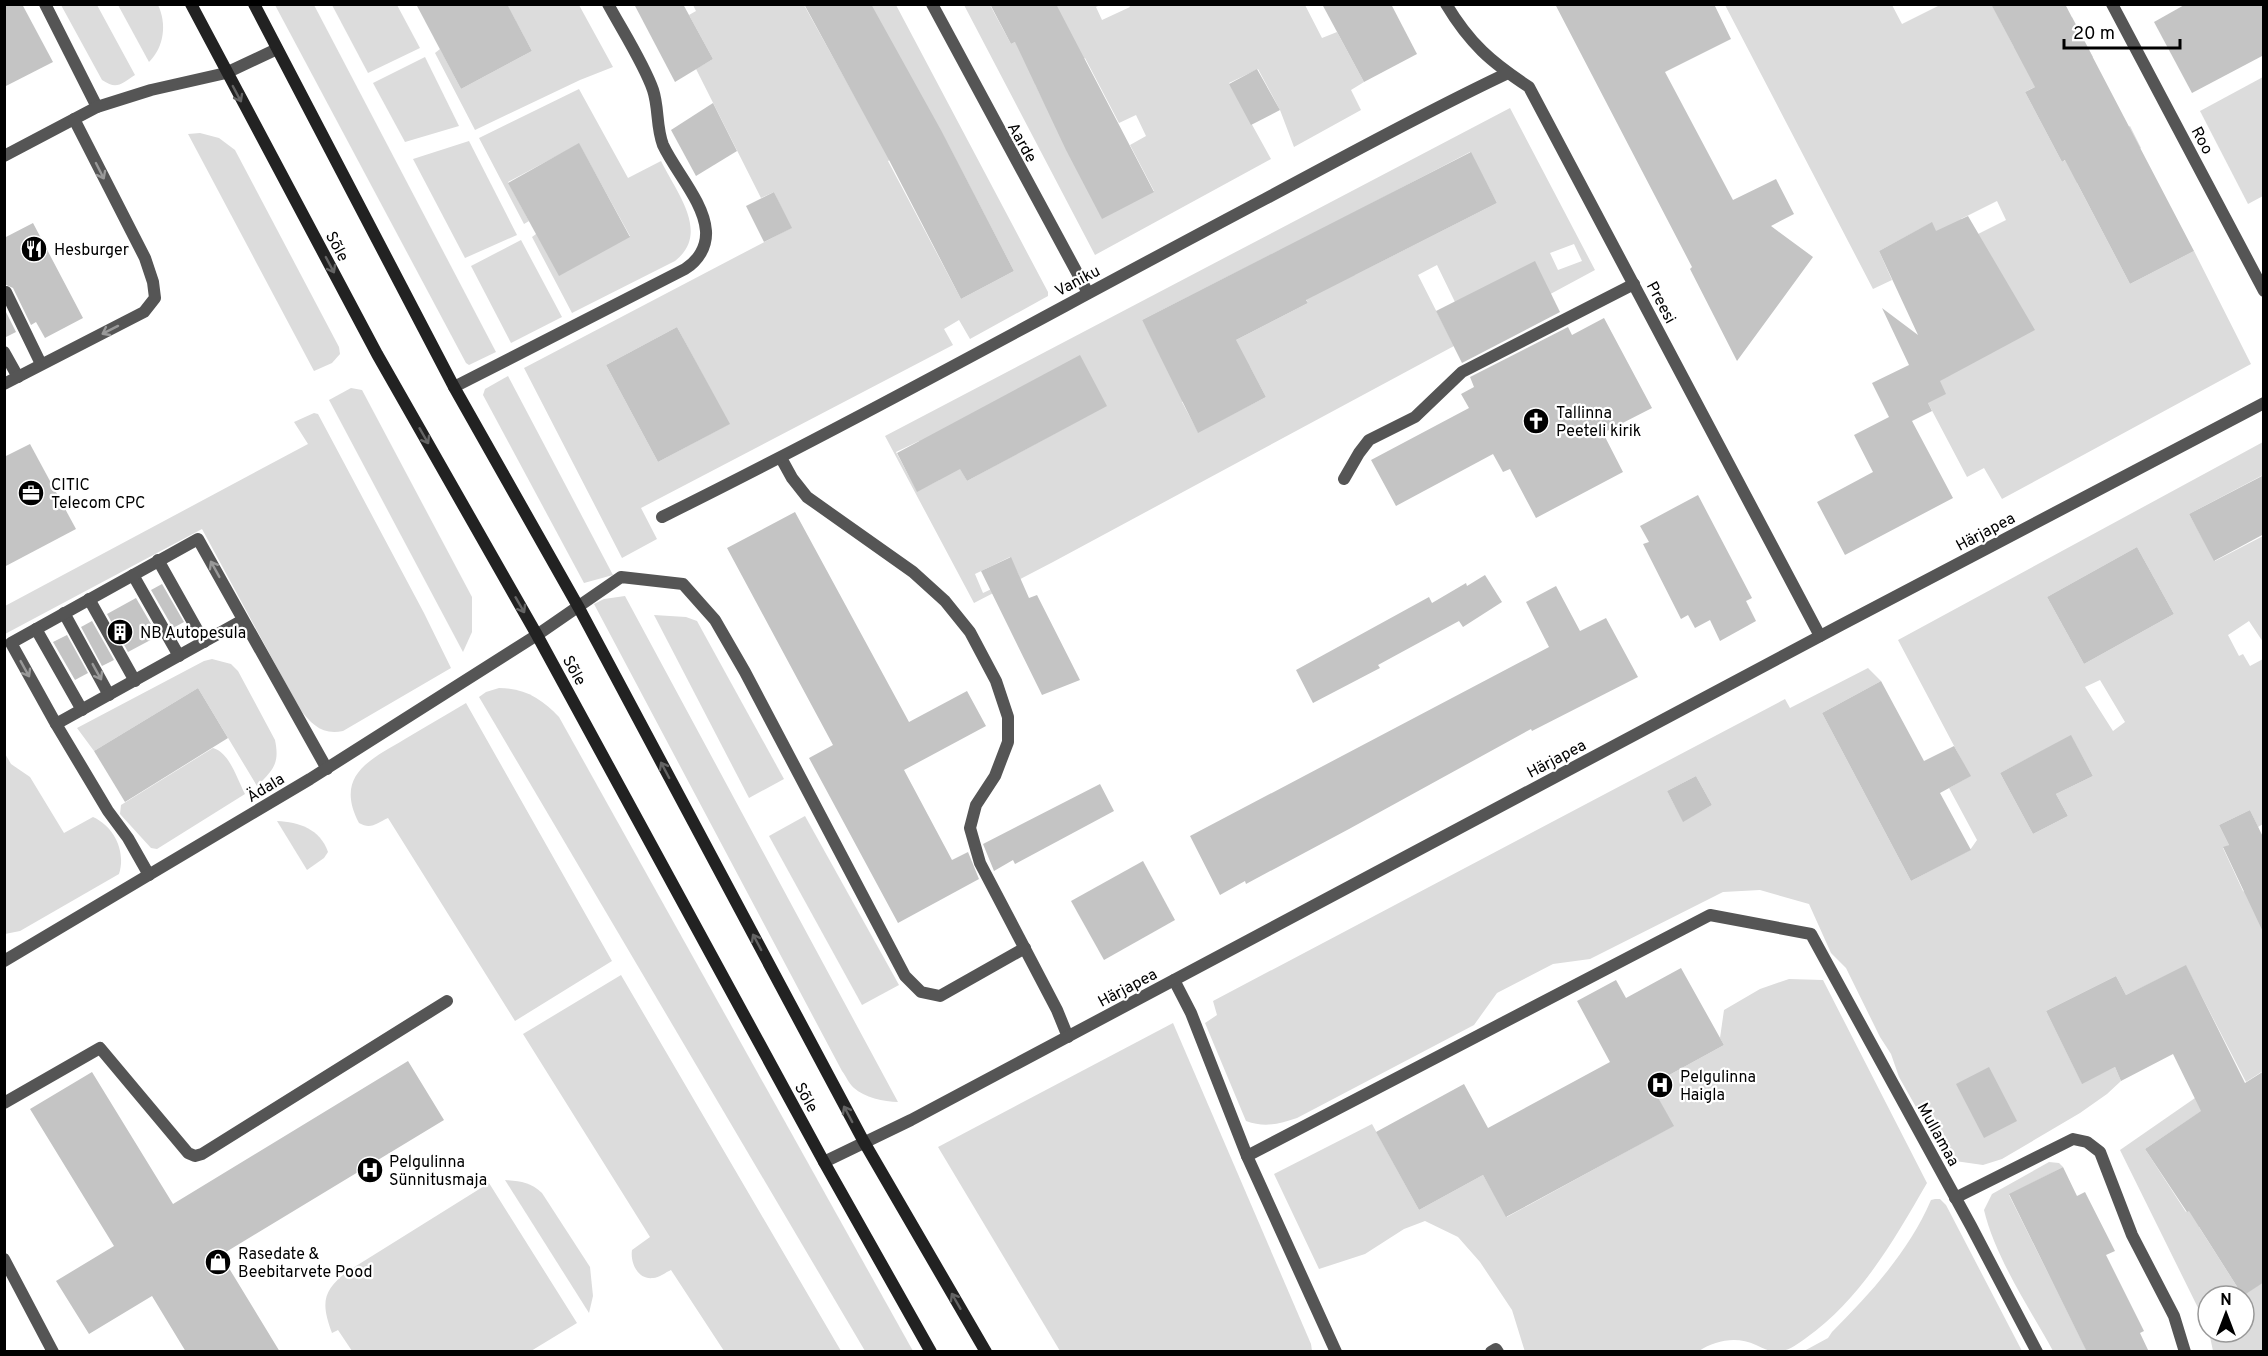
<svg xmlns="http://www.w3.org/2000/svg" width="2268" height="1356" font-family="Overpass,sans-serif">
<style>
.green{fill:#dcdcdc;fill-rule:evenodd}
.building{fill:#c4c4c4}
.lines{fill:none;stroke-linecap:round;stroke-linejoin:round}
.service{stroke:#555;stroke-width:12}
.minor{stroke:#555;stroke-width:12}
.secondary{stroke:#222;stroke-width:12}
.oneway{stroke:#646464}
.oneway2{stroke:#999}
.labels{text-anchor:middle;stroke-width:4.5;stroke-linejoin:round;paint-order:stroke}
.street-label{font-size:16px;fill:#000;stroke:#fff}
.poi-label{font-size:16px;fill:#000;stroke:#fff;text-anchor:start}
</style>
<rect width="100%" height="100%" fill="#fff"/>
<g class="green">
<path d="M61 5H97L135 75C121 84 117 90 102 80Z"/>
<path d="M118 5H158C167 24 164 47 149 62Z"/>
<polygon points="275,5 314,5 496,352 469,365 466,363"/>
<polygon points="332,5 397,5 420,48 368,73"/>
<polygon points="507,5 579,5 613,67 580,80 475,130 435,53 440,49 461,89 532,51"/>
<path d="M693 5H804L869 122 871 5H896L1048 292V296L970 339 959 320 944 329 953 345 641 508 657 539 622 558 524 368 791 228 774 192 761 198 696 69 713 59 689 15 696 11ZM942 133 1014 271 961 299 888 161ZM677 327 729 424 658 462 606 365Z"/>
<path d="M964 5H990L1011 44 1062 18 1056 5H1100L1096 7 1102 20 1130 7 1129 5H1305L1322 38 1337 32 1364 82 1351 90 1361 110 1294 147 1280 110 1258 69 1229 83 1271 159 1095 255ZM1085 58 1119 123 1136 115 1146 136 1130 145 1154 191 1102 218 1035 84Z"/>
<path d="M1725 5H1892L1902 24 1940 5H1992L2014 47 2072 17 2093 57 2025 92 2062 162 2130 126 2141 148 2077 183 2130 284 2194 251 2251 364 2002 499 1984 468 1967 477 1928 403 1936 373 1931 223 1879 251 1892 280 1873 289ZM1997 201 2006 220 1970 238 1961 219Z"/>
<polygon points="425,57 459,126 405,142 373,83"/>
<polygon points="2263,77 2263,196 2248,204 2200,111"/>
<path d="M579 89 628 178 661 161C676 192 711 233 675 261L572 313 532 237 536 234 630 236 579 144 508 182 529 221 524 224 479 138Z"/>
<path d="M1510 108 1595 270 1053 562 974 603 885 436ZM1470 152 1497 203 1355 275 1330 225ZM1574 244 1582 261 1558 270 1550 253ZM1280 250 1308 303 1170 374 1142 320ZM1437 265 1470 333 1452 342 1418 275ZM1250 367 1266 397 1198 432 1182 402ZM1107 405 967 481 940 431ZM919 441 939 480 917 491 896 452ZM1010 557 1019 576 983 593 975 574Z"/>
<polygon points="200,133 219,138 235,150 339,347 340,354 332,363 314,371 188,134"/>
<polygon points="469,141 517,235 465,258 413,159"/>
<polygon points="521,240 562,317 511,343 471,266"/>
<polygon points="508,376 613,575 584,583 483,395 485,389"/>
<polygon points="351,388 362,390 472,597 472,632 463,652 329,400"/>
<path d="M314 413 318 414 424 613 451 668 343 731C322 735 312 725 299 708L202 529 5 634V606L308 444 294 422Z"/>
<path d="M2263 442V475L2189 514 2215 561 2263 536V642L2249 621 2228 635 2239 656 2243 654 2250 666 2263 659V824L2258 827 2250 810 2219 825 2229 845 2223 848 2243 891 2263 901V1071L2246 1082 2186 966 2126 995 2116 976 2046 1011 2082 1083 2115 1067 2121 1081 2107 1094 2080 1113 2002 1159 1983 1165 1955 1161 1933 1137 1899 1077 1891 1054 1880 1037 1846 968 1831 953 1809 904 1760 890 1723 892 1590 959 1553 964 1497 993 1474 1025 1297 1118C1279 1124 1265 1128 1246 1121L1205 1023 1217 1015 1213 1001 1785 699 1790 708 1868 668 1881 681 1822 713 1911 881 1970 850 1977 840 1949 788 1970 776 1898 640ZM2137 547 2174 614 2084 664 2047 597ZM2100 680 2125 722 2113 731 2085 687ZM2071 736 2093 776 2056 794 2068 816 2033 834 2000 773ZM1696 776 1712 805 1683 821 1667 791Z"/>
<path d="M625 596 898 1102C884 1102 864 1097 854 1088 849 1084 846 1076 842 1071L594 604 604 599Z"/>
<polygon points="654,615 686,617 697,621 784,779 749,798"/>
<path d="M212 659 231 664 238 671 275 740C280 764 273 770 257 786L198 688 94 751 77 728 204 661Z"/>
<path d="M499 688C525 688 542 699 559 717L913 1351H865L479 697 486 692Z"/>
<path d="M466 703 612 961 515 1021 388 818C377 823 371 830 359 823 334 775 370 760 405 739 425 727 446 715 466 703Z"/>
<path d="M213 748C230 753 237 779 245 794L157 849 151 848 120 814 121 805Z"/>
<path d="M4 752 11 764 30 777 64 833 93 817C115 827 126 852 119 874L20 931 5 934Z"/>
<polygon points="805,816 899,985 862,1005 769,836"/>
<path d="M277 821C299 822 320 829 328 852L324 858 307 870Z"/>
<path d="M621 975 841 1351H724L671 1270C666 1272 659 1278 653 1278 638 1280 630 1263 632 1250L650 1237 523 1034Z"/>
<path d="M1789 979 1823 980 1927 1183C1894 1240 1861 1299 1806 1338 1799 1343 1790 1350 1782 1351 1771 1353 1765 1349 1756 1345 1737 1336 1716 1340 1699 1351L1525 1352 1512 1310 1480 1262 1458 1237 1425 1221 1404 1229 1365 1254 1319 1269 1274 1174 1372 1124 1419 1210 1483 1175 1507 1217 1673 1126 1651 1085 1724 1045 1720 1038 1724 1010 1760 989Z"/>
<polygon points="1173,1023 1311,1344 1312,1351 1060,1351 938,1147"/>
<polygon points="2195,1098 2206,1108 2145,1149 2186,1212 2263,1162 2263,1185 2199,1227 2243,1296 2263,1282 2263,1351 2213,1351 2209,1332 2244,1332 2244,1296 2208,1296 2208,1328 2120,1150"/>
<path d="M2049 1162 2059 1163 2063 1167 2009 1195 2087 1351H2053C2030 1309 1995 1257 1984 1210L1992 1194Z"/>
<path d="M505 1180C521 1181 530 1182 542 1193L590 1267 593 1296 589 1313Z"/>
<path d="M489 1183 577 1323 531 1351H352L338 1330 332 1333C321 1303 322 1291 348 1271Z"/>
<path d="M1935 1199H1940L1946 1205 2022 1351H1804L1828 1338 1832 1332C1871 1293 1909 1251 1931 1200Z"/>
</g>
<g class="building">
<polygon points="4,4 22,4 53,62 4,87"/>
<polygon points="416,4 507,4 532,51 461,89"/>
<polygon points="634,4 683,4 713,59 675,82"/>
<polygon points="804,4 871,4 942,132 1014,271 961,299 889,160"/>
<polygon points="990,4 1056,4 1154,192 1102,219 1066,150 1015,42 1011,44"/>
<polygon points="1322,4 1391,4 1417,54 1364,82"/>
<polygon points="1555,4 1714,4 1731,39 1665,72 1733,200 1776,179 1794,214 1771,226 1813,257 1737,361 1690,269 1692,267"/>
<polygon points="1991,4 2065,4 2194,251 2130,284 2065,160 2062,162 2025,92 2035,87"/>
<polygon points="2186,4 2264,4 2264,55 2192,93 2154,22"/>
<polygon points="1257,69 1280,110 1251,125 1229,84"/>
<polygon points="713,103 737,151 696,176 671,130"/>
<polygon points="579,143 630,237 559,276 508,183"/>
<polygon points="1471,152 1497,203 1306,300 1308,303 1236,340 1266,397 1198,433 1142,320"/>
<polygon points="774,192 792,228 764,242 746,206"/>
<polygon points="1968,216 2035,330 1940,381 1946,394 1928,403 1932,411 1912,421 1953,498 1845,555 1817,502 1873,472 1854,435 1889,417 1872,383 1909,365 1882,308 1918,335 1879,251 1932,222 1936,231"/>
<polygon points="33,223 83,318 45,338 36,322 31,325 13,288 4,284 4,238"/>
<polygon points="1535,261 1560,312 1462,363 1436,311"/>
<polygon points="4,308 16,332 4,338"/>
<polygon points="1604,318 1652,408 1603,433 1623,472 1536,518 1510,469 1503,472 1493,454 1396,506 1371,460 1469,408 1461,394 1474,387 1470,377 1568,327 1572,335"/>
<polygon points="677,327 730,424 658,462 606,365"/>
<polygon points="1080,355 1107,406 967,481 960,469 917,492 897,453"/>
<polygon points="30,444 76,529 4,567 4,457"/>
<polygon points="2264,475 2264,534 2214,561 2189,514"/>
<polygon points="1698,495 1752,598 1746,601 1756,621 1720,641 1710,620 1695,628 1688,615 1681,619 1643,544 1649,542 1640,526"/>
<polygon points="795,512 909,722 967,691 986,726 904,770 952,860 968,852 979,879 898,923 809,758 833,745 727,548"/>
<polygon points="2137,547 2174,614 2084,664 2047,597"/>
<polygon points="1011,557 1029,598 1037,595 1080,680 1042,695 981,571"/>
<polygon points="1485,575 1502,602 1463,627 1459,621 1378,665 1380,668 1313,703 1296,670 1429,597 1432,603 1466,583 1467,586"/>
<polygon points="162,584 184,622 173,628 151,590"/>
<polygon points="1556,586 1580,631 1606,618 1638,677 1532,731 1531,729 1349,829 1246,884 1245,881 1220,895 1190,836 1549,647 1526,602"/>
<polygon points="136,598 158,636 128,652 107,614"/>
<polygon points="92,621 114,660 102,666 81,627"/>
<polygon points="67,635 88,673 75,680 53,642"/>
<polygon points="1881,681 1924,761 1954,746 1971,776 1940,793 1971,850 1911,881 1822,713"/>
<polygon points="198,688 228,738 125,802 94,751"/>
<polygon points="2071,735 2093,776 2056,794 2068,816 2033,834 2000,773"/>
<polygon points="1696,776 1712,805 1683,822 1667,791"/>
<polygon points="1100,784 1114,811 1015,864 1013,860 994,871 983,844"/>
<polygon points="2250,810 2264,839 2264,934 2223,847 2229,845 2219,825"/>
<polygon points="1143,861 1175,920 1104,960 1071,901"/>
<polygon points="2186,965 2245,1083 2264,1071 2264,1282 2243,1296 2189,1211 2187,1212 2145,1149 2201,1111 2173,1054 2121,1081 2115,1067 2082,1084 2046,1011 2116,976 2126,995"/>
<polygon points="1681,968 1724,1045 1651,1085 1674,1126 1506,1217 1483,1175 1419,1210 1376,1132 1464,1084 1488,1128 1610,1062 1577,1001 1616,980 1626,998"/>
<polygon points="408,1061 444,1120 221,1255 280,1352 186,1352 152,1296 89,1334 56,1281 114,1246 30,1109 92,1072 173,1204"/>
<polygon points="1989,1067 2017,1121 1984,1138 1956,1084"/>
<polygon points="2063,1167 2077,1196 2085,1192 2115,1251 2106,1255 2144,1331 2140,1333 2149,1352 2087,1352 2009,1194"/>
</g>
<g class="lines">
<g class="service">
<polyline points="45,4 97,107"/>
<polyline points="4,156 97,107 151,90 226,73 277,49"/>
<polyline points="6,292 41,364"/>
<polyline points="4,352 18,377"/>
<polyline points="4,384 144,312 155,298 153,282 145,258 74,119"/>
<path d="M454 387 685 269C698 261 707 247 706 231 704 202 675 171 663 145 656 127 659 108 653 90 644 64 622 30 608 4"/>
<polyline points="781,458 792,478 807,497 913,572 945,601 970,632 996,681 1008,717 1008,742 995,776 976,805 970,828 980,863 1057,1010 1068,1037"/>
<polyline points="1344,479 1359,453 1369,440 1415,417 1462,372 1634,284"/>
<polyline points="158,560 204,642"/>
<polyline points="133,575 179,656"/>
<polyline points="89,599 135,681"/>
<polyline points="64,613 109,695"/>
<polyline points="243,620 56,724 11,643 198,539 327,769"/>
<polyline points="36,629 82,710"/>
<polyline points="537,635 621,577 683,584 715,620 745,672 905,976 921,992 940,996 1025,948"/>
<polyline points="56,724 108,811 128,838 149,875"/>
<polyline points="1174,980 1191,1013 1247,1156"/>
<polyline points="4,1103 100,1048 188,1153 195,1156 202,1154 447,1001"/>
<polyline points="1955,1198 2073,1139 2087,1142 2100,1152 2132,1235 2174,1316 2185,1352"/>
<polyline points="4,1259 53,1352"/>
<polyline points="1336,1352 1247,1156 1710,915 1811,934 1971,1226 2037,1352"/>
<polyline points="1491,1352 1496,1349 1498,1352"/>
</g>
<g class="minor">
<polyline points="932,4 1088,293"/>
<path d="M1446 4C1470 44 1491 62 1529 87L1820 636"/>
<polyline points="2112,4 2264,291"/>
<path d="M662 517C866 416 1064 305 1265 199 1346 156 1425 112 1508 73"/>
<polyline points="4,961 310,779 537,635"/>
<polyline points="824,1162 911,1120 1841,625 2264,403"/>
</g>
<g class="secondary">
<polyline points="191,4 377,354 537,635 824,1162 931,1352"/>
<polyline points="254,4 454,387 579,608 864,1142 986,1352"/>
</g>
</g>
<defs><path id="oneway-shaft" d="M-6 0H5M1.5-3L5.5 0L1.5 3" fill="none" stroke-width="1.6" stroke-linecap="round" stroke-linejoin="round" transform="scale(1.5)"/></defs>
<g class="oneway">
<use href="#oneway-shaft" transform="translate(237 94) rotate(62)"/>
<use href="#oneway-shaft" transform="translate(330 265) rotate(62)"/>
<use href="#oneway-shaft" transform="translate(424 436) rotate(60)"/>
<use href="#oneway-shaft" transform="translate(520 605) rotate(60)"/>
<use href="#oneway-shaft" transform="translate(665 770) rotate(-118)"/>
<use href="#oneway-shaft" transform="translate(757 942) rotate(-118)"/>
<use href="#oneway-shaft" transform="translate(848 1114) rotate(-118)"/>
<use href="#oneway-shaft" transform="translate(956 1301) rotate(-120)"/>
</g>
<g class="oneway2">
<use href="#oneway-shaft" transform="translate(100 171) rotate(63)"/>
<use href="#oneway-shaft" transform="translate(110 330) rotate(153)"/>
<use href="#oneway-shaft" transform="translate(215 569) rotate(-119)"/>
<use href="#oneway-shaft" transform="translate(25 669) rotate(61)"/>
<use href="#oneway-shaft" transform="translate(97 672) rotate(61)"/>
</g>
<defs>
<symbol id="restaurant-disc" viewBox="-11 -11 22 22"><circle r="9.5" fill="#000" stroke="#fff"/><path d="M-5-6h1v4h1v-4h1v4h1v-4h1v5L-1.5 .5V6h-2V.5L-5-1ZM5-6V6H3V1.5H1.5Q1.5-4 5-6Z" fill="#fff"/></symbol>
<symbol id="church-disc" viewBox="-11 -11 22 22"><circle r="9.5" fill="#000" stroke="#fff"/><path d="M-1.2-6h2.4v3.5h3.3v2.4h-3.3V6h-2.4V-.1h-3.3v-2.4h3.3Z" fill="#fff"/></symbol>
<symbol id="office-disc" viewBox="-11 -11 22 22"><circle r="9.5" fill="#000" stroke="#fff"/><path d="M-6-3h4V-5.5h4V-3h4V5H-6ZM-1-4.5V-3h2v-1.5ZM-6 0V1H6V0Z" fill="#fff"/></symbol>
<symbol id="building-disc" viewBox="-11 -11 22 22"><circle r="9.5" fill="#000" stroke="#fff"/><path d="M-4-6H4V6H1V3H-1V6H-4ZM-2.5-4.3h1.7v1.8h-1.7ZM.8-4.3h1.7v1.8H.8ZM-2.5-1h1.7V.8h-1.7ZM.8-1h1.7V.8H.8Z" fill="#fff"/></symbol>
<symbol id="hospital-disc" viewBox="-11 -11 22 22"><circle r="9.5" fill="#000" stroke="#fff"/><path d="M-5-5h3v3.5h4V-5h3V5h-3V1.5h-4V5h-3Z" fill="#fff"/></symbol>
<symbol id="shop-disc" viewBox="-11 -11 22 22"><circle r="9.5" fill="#000" stroke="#fff"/><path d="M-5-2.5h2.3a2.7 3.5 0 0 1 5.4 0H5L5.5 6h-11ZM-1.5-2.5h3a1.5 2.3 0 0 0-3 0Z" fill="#fff"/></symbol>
</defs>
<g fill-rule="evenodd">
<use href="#restaurant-disc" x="19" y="234" width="30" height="30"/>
<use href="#church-disc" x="1521" y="406" width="30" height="30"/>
<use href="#office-disc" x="16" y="478" width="30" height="30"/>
<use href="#building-disc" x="105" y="617" width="30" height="30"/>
<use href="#hospital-disc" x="1645" y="1070" width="30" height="30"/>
<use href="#hospital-disc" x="355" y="1155" width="30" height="30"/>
<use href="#shop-disc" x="203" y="1247" width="30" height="30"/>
</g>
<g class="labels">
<g class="street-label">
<text transform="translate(2203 140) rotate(62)" y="6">Roo</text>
<text transform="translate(1023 142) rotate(61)" y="6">Aarde</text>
<text transform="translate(338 246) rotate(62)" y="6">Sõle</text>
<text transform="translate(1077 280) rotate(-28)" y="6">Vaniku</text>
<text transform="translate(1662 302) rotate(62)" y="6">Preesi</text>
<text transform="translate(1985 531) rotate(-28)" y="6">Härjapea</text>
<text transform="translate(575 670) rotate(61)" y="6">Sõle</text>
<text transform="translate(1556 758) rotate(-28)" y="6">Härjapea</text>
<text transform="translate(265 787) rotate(-31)" y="6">Ädala</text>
<text transform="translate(1127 987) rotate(-28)" y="6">Härjapea</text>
<text transform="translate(807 1097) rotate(61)" y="6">Sõle</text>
<text transform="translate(1939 1134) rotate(61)" y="6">Mullamaa</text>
</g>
<g class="poi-label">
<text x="54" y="255">Hesburger</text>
<text x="1556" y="418">Tallinna<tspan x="1556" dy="18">Peeteli kirik</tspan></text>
<text x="51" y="490">CITIC<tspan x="51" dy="18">Telecom CPC</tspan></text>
<text x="140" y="638">NB Autopesula</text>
<text x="1680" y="1082">Pelgulinna<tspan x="1680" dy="18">Haigla</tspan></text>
<text x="389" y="1167">Pelgulinna<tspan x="389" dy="18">Sünnitusmaja</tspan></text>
<text x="238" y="1259">Rasedate &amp;<tspan x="238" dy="18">Beebitarvete Pood</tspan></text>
</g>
</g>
<rect width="2268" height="1356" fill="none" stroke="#000000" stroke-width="12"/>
<g transform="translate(2226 1314)"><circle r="28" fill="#ffffff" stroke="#999999" stroke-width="1.5"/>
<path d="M0-4.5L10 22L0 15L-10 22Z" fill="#000000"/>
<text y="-9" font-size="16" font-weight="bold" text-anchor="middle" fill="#000000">N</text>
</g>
<path d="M2064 39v9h116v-9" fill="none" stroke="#000000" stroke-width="3"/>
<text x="2073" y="39" font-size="18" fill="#000000" stroke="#ffffff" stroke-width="4.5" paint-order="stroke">20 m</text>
</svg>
